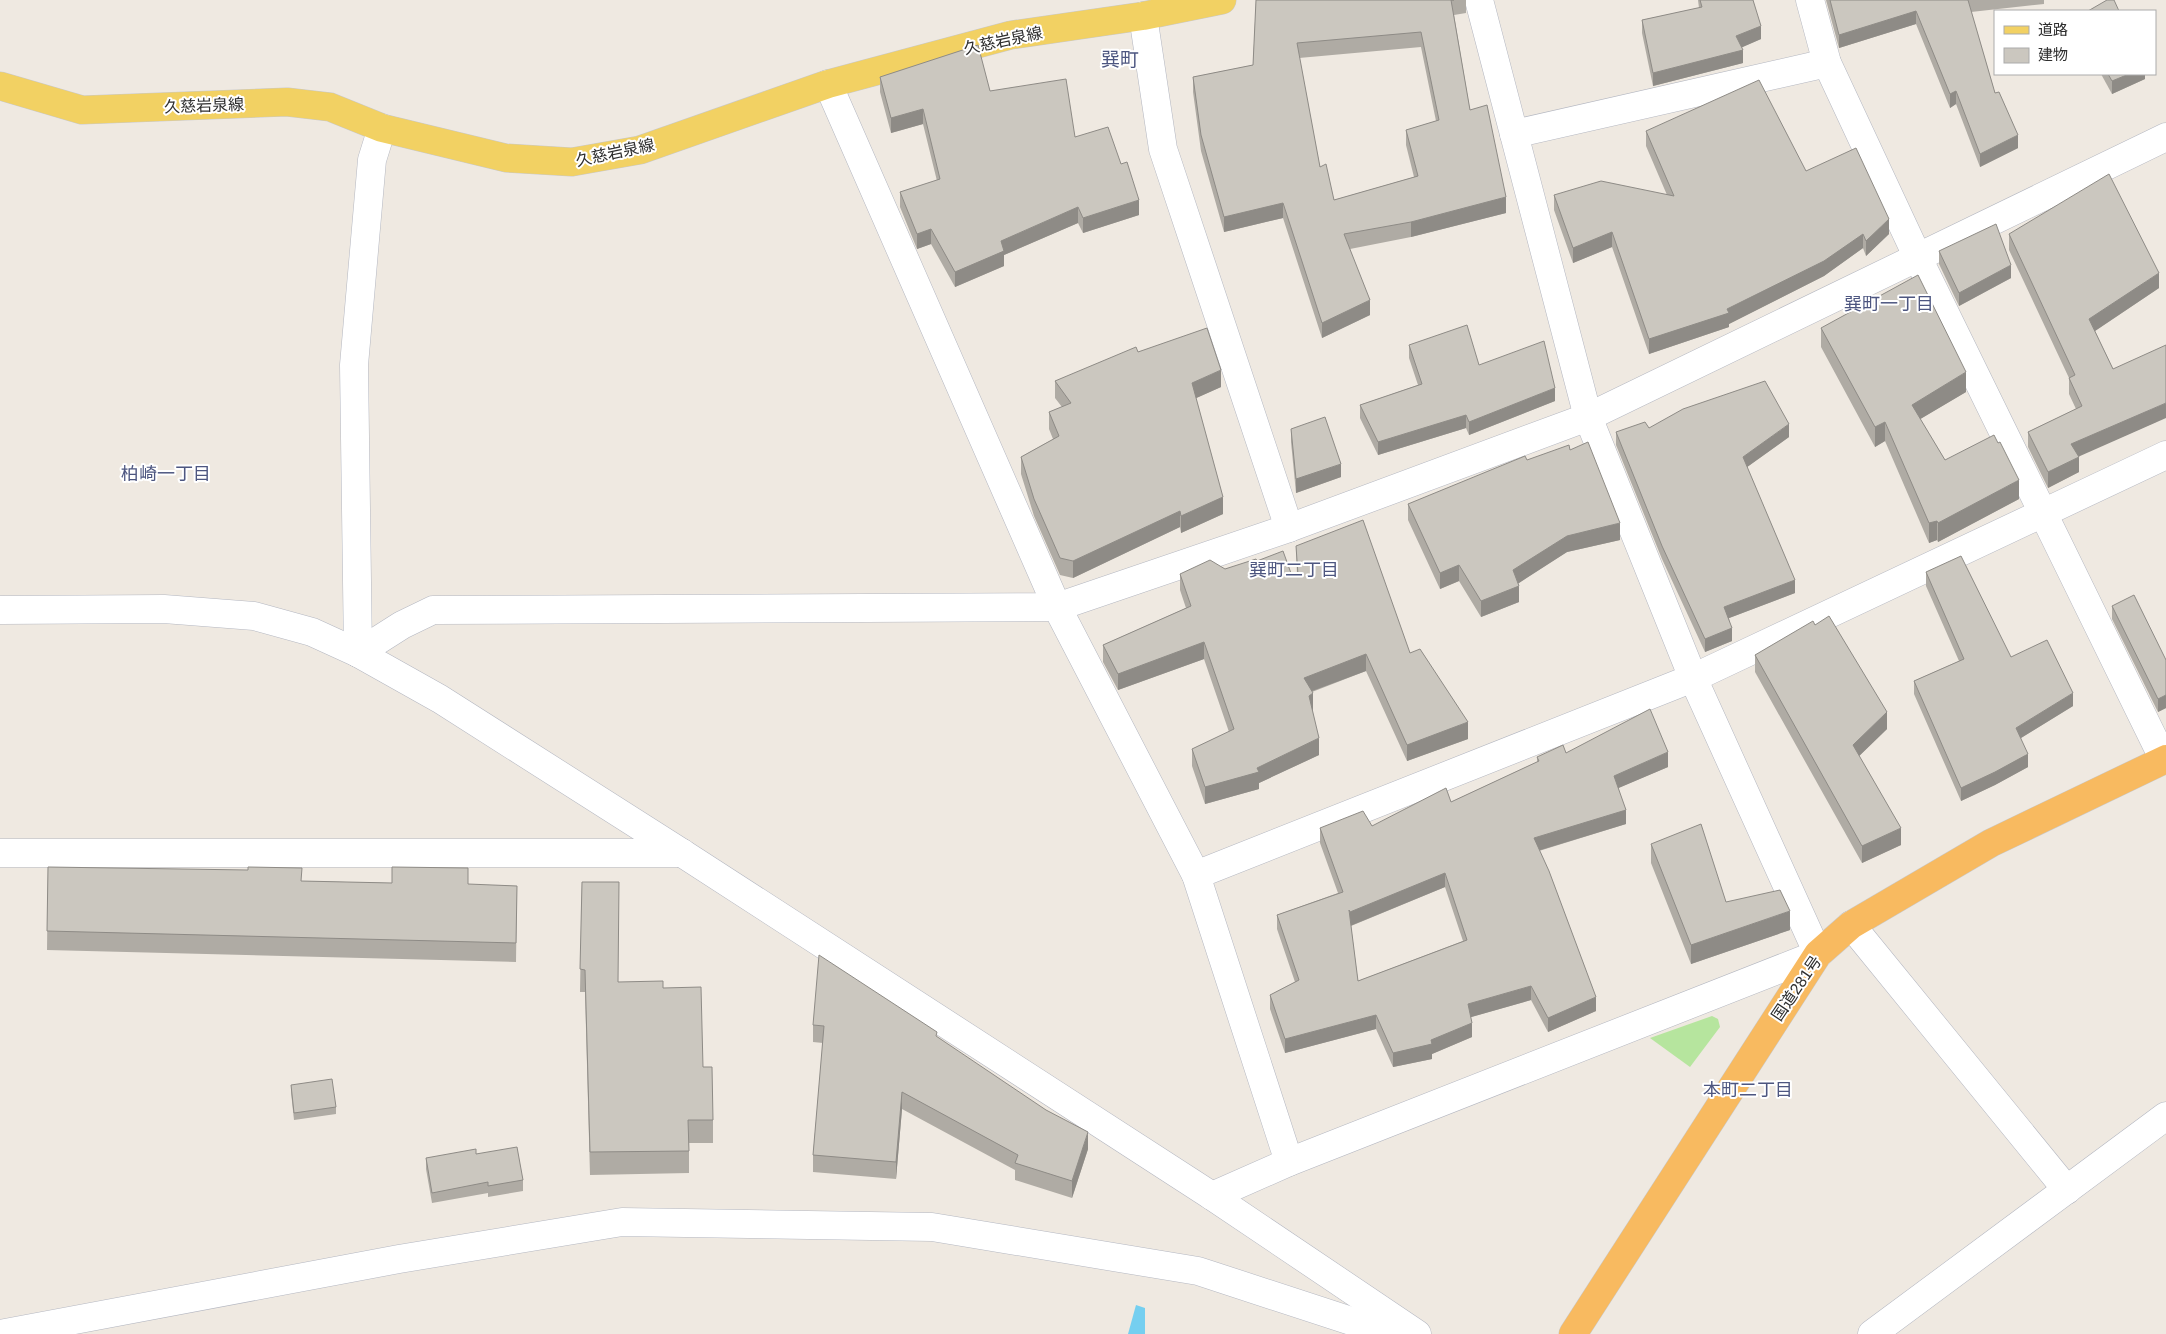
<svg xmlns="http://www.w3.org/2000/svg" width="2166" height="1334" font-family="Arial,'Noto Sans JP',sans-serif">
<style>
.green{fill:#b6e59e}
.water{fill:#75cff0}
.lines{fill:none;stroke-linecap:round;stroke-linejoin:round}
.minor-casing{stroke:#b4b7c1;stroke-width:29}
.tertiary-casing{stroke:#b4b7c1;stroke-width:29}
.primary-casing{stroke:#c9c9c9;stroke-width:29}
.trunk-casing{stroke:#c9c9c9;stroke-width:29}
.minor{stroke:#fff;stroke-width:28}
.tertiary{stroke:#fff;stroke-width:28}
.primary{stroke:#f2d163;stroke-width:28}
.trunk{stroke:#f8ba60;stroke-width:28}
.wall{fill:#afaba4;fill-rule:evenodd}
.shaded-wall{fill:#8e8b86}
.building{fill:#cbc7bf;stroke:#8e8b86;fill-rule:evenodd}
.labels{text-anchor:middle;stroke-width:4;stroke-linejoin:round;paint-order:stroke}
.street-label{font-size:16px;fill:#2e2e2e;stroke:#fff}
.neighbourhood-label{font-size:18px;fill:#4d5680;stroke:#fff}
.quarter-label{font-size:19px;fill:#4d5680;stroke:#fff}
</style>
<rect width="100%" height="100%" fill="#efe9e1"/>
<polygon class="green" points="1712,1016 1718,1019 1720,1027 1690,1067 1650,1038"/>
<polygon class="water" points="1136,1305 1145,1308 1145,1334 1128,1334"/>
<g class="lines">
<defs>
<g id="minor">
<polyline points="1810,0 1827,63 1918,258 2164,760"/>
<polyline points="1143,16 1163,149 1289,528"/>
<polyline points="828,84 1057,607 1196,875 1289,1162"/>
<polyline points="1514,134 1827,63"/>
<polyline points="358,653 402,625 433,610 1057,607 1289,528 1588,417 2166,137"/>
<polyline points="358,653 354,365 372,160 382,128"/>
<polyline points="0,853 682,853"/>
<polyline points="1196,875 1693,678 2166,455"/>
<polyline points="1851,925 2067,1190"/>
<polyline points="1212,1196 1289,1162 1818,954 1693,678 1588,417 1479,0"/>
<polyline points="0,1334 399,1259 622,1222 932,1227 1198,1271 1391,1334"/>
<polyline points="1872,1334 2166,1116"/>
</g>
<polyline id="tertiary" points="0,610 164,609 254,616 312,632 358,653 440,699 682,853 1212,1196 1417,1334"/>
<polyline id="primary" points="0,86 82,110 287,102 330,107 382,128 506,158 572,162 640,150 828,84 1011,35 1143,16 1222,0"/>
<polyline id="trunk" points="1573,1334 1818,954 1851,925 1991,843 2166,759"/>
</defs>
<use href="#minor" class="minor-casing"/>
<use href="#tertiary" class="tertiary-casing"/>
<use href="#primary" class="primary-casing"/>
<use href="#trunk" class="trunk-casing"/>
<use href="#minor" class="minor"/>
<use href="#tertiary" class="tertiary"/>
<use href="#primary" class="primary"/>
<use href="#trunk" class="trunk"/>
</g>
<g class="wall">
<path d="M1256 0H1466V13L1454 15 1470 110 1506 213 1411 237 1350 249 1370 315 1322 338 1283 218 1224 232 1201 151 1193 92V77L1253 65ZM1421 47 1436 121 1406 130V145L1414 177 1334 200 1320 167 1299 58Z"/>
<polygon points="1698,0 1753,0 1761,39 1742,47 1743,63 1653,86 1642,33 1642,20 1699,8"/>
<polygon points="1826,0 2044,0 2044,4 1971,12 1995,93 2018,148 1980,167 1956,104 1950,108 1916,24 1839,48"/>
<polygon points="2101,74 2145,74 2145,79 2112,94"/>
<polygon points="880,77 990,91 1075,137 1139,215 1083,233 1078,223 1004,255 1004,266 955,287 931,244 917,249 900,207 900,192 937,181 923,124 891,133 880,92"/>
<polygon points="1646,131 1806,171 1889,234 1866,256 1863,248 1824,276 1729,324 1729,327 1649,354 1612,247 1573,263 1554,210 1554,195 1667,195 1646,146"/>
<polygon points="2009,234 2159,288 2095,331 2113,369 2156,422 2078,456 2079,472 2048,488 2028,447 2028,432 2076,409 2069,394 2069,378 2009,250"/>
<polygon points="1939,251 2011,278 1959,306 1939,264"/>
<polygon points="1821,328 1966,392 1920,419 1945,460 2019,499 1938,542 1937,540 1929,543 1885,441 1875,447 1821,347"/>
<polygon points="1409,345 1479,365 1555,401 1469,435 1466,428 1378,455 1360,418 1360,405 1418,385 1409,358"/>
<polygon points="1138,352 1221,387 1196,398 1223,514 1181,533 1180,527 1073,578 1060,575 1034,516 1021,474 1021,457 1053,439 1049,429 1049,412 1062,407 1055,398 1055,381"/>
<polygon points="1291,429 1341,477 1296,493 1291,442"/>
<polygon points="1616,432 1789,437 1747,467 1795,593 1729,618 1732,641 1705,652 1662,559 1616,445"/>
<polygon points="1570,450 1620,540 1567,552 1518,583 1519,602 1481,617 1459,581 1440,589 1408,520 1408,504 1527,460"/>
<polygon points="1296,546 1410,653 1468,739 1407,761 1366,671 1312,692 1312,710 1319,755 1259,783 1259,789 1205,804 1192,766 1192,749 1229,732 1204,659 1118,690 1103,662 1103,645 1186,608 1180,590 1180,574 1225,569 1257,561 1292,576 1297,575"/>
<polygon points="1926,572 2011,657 2073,706 2021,738 2028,767 1995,785 1961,801 1914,694 1914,681 1959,661 1926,586"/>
<polygon points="2112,606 2166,660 2166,708 2158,712 2112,619"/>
<polygon points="1815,625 1887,729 1859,756 1901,845 1862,863 1755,672 1755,655"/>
<path d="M1566 753 1668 767 1618 788 1626 824 1539 851 1596 1011 1548 1032 1531 1000 1471 1017 1472 1037 1432 1054V1059L1393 1067 1376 1029 1285 1053 1270 1009V995L1295 982 1277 929V915L1338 893 1320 843V828L1372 826 1451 802 1537 762V757ZM1445 887 1463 941 1358 981 1351 926Z"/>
<polygon points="1651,844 1726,902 1790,930 1691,964 1651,863"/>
<polygon points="48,867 302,881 517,886 516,962 47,950"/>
<polygon points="582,882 618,982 663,988 703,1067 713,1120 713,1143 689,1143 689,1173 590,1175 585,992 580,992"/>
<polygon points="813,1025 937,1037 1088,1149 1072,1198 1015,1180 1015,1170 902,1109 896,1179 813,1172 813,1155 823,1043 813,1042"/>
<polygon points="291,1085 336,1107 336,1114 294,1120 291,1092"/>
<polygon points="476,1154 523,1180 523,1191 488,1197 488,1193 432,1203 426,1169 426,1158"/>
</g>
<g class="shaded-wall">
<polygon points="1916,11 1916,24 1839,48 1839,35"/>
<polygon points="1761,26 1761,39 1736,50 1736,36"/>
<polygon points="1743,50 1743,63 1653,86 1653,73"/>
<polygon points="2129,74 2145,74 2145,79 2112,94 2112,81"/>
<polygon points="1956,91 1956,104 1950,108 1950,94"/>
<polygon points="923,109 923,124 891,133 891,118"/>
<polygon points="2018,135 2018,148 1980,167 1980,154"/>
<polygon points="1506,197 1506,213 1411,237 1411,222"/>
<polygon points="1139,200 1139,215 1083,233 1083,218"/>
<polygon points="1283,203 1283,218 1224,232 1224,217"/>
<polygon points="1078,207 1078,223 1004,255 1004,266 955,287 955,272 1001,241"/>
<polygon points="1889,219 1889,234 1866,256 1866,241"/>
<polygon points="931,229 931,244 917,249 917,234"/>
<polygon points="1612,232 1612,247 1573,263 1573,248"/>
<polygon points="1863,234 1863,248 1824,276 1729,324 1729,327 1649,354 1649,339 1727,309"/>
<polygon points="2011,265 2011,278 1959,306 1959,293"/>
<polygon points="2159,273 2159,288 2089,335 2089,319"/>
<polygon points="1370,300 1370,315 1322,338 1322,323"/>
<polygon points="1221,370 1221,387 1192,400 1192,383"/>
<polygon points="1966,372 1966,392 1912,424 1912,405"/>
<polygon points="1555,388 1555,401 1469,435 1469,422"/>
<polygon points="2166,403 2166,418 2071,460 2071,444"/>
<polygon points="1466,415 1466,428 1378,455 1378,442"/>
<polygon points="1885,422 1885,441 1875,447 1875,427"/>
<polygon points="1789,424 1789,437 1743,470 1743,457"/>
<polygon points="2079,457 2079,472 2048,488 2048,472"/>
<polygon points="1341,464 1341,477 1296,493 1296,479"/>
<polygon points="2019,480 2019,499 1938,542 1938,523"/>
<polygon points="1223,497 1223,514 1181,533 1181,516"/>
<polygon points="1180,511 1180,527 1073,578 1073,561"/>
<polygon points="1937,521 1937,540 1929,543 1929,523"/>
<polygon points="1620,523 1620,540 1567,552 1513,587 1513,570 1567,536"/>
<polygon points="1459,565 1459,581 1440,589 1440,573"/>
<polygon points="1795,580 1795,593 1724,620 1724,607"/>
<polygon points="1519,586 1519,602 1481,617 1481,601"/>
<polygon points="1732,628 1732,641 1705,652 1705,639"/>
<polygon points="1204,642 1204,659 1118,690 1118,674"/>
<polygon points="1366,654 1366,671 1304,694 1304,678"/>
<polygon points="1313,693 1313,710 1309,713 1309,696"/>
<polygon points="2073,693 2073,706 2016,741 2016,728"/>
<polygon points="2166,695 2166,708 2158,712 2158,699"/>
<polygon points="1887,712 1887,729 1853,762 1853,745"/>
<polygon points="1468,722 1468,739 1407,761 1407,745"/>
<polygon points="1319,738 1319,755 1259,783 1259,789 1205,804 1205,787 1257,768"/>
<polygon points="1668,752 1668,767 1614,790 1614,776"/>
<polygon points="2028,754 2028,767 1995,785 1961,801 1961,788"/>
<polygon points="1626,810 1626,824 1534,852 1534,838"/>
<polygon points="1901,828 1901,845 1862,863 1862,846"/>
<polygon points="1445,873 1445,887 1350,926 1350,912"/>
<polygon points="1790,911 1790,930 1691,964 1691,945"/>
<polygon points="1531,986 1531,1000 1468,1018 1468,1004"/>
<polygon points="1596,997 1596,1011 1548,1032 1548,1018"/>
<polygon points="1376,1015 1376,1029 1285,1053 1285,1039"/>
<polygon points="1472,1023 1472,1037 1432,1054 1432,1059 1393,1067 1393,1053 1431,1040"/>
<polygon points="902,1092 902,1109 896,1179 896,1162"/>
<polygon points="1088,1132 1088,1149 1072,1198 1072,1181"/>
</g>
<g class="building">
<path d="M1256 0H1454H1451L1470 110 1487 105 1506 197 1411 222 1344 234 1370 300 1322 323 1283 203 1224 217 1201 135 1193 77 1253 65ZM1421 32 1439 120 1406 130 1418 176 1334 200 1326 164 1320 167 1297 43Z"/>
<polygon points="1700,0 1753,0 1761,26 1736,36 1743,50 1653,73 1642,20 1702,7"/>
<polygon points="1830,0 1968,0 1995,93 1999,92 2018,135 1980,154 1956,91 1950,94 1916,11 1839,35"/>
<polygon points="2107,0 2114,0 2119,11 2088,11"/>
<polygon points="978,45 990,91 1066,79 1075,137 1108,127 1121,164 1127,162 1139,200 1083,218 1078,207 1001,241 1004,251 955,272 931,229 917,234 900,192 940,179 923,109 891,118 880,77"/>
<polygon points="2108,74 2129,74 2112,81"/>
<polygon points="1759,80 1806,171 1856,148 1889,219 1866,241 1863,234 1824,261 1727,309 1729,313 1649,339 1612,232 1573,248 1554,195 1601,181 1674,196 1646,131"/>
<polygon points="2109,174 2159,273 2089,319 2113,369 2166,345 2166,403 2071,444 2079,457 2048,472 2028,432 2082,406 2069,378 2075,375 2009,234"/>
<polygon points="1996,224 2011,265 1959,293 1939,251"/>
<polygon points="1918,275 1966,372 1912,405 1945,460 1994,435 1998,443 2000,442 2019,480 1938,523 1937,521 1929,523 1885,422 1875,427 1821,328"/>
<polygon points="1467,325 1479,365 1544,341 1555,388 1469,422 1466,415 1378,442 1360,405 1422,384 1409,345"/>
<polygon points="1207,328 1221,370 1192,383 1223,497 1181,516 1180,511 1073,561 1060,558 1034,499 1021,457 1059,436 1049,412 1071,403 1055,381 1136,347 1138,352"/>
<polygon points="1765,381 1789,424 1743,457 1795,580 1724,607 1732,628 1705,639 1662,546 1616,432 1645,422 1649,428 1683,409"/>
<polygon points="1325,417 1341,464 1296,479 1291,429"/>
<polygon points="1588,442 1620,523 1567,536 1513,570 1519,586 1481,601 1459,565 1440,573 1408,504 1525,456 1527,460 1569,445 1570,450"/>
<polygon points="1363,520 1410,653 1420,649 1468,722 1407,745 1366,654 1304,678 1313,693 1309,696 1319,738 1257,768 1259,772 1205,787 1192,749 1234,729 1204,642 1118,674 1103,645 1191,606 1180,574 1210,560 1225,569 1256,559 1257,561 1283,551 1292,576 1298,575 1296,546"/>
<polygon points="1961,556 2011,657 2047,640 2073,693 2016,728 2028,754 1995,772 1961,788 1914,681 1964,659 1926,572"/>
<polygon points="2134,595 2166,660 2166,695 2158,699 2112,606"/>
<polygon points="1829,616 1887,712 1853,745 1901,828 1862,846 1755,655 1813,621 1815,625"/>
<path d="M1650 709 1668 752 1614 776 1626 810 1534 838 1549 871 1596 997 1548 1018 1531 986 1468 1004 1472 1023 1431 1040 1432 1044 1393 1053 1376 1015 1285 1039 1270 995 1299 980 1277 915 1343 892 1320 828 1363 811 1372 826 1446 788 1451 802 1539 761 1537 757 1563 745 1566 753ZM1445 873 1467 940 1358 981 1349 910 1350 912Z"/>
<polygon points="1701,824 1726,902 1780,890 1790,911 1691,945 1651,844"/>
<polygon points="48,867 248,870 248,867 302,868 301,881 392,883 392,867 468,868 468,884 517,886 516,943 47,931"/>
<polygon points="582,882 619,882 618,982 663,981 663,988 701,987 703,1067 712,1067 713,1120 688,1120 689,1151 590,1152 585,970 580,969"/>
<polygon points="819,955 937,1032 936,1036 1046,1110 1088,1132 1072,1181 1015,1163 1018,1155 902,1092 896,1162 813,1155 824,1026 813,1025"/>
<polygon points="332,1079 336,1107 294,1113 291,1085"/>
<polygon points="517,1147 523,1180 488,1186 488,1182 432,1193 426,1158 476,1149 476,1154"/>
</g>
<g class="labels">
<g class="street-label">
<text transform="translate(1003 40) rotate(-12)" y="6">久慈岩泉線</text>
<text transform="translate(204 105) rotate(-2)" y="6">久慈岩泉線</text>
<text transform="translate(615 152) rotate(-12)" y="6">久慈岩泉線</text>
<text transform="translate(1796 988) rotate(-56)" y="6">国道281号</text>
</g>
<g class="neighbourhood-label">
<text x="1889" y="310">巽町一丁目</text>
<text x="166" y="480">柏崎一丁目</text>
<text x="1294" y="576">巽町二丁目</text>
<text x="1748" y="1096">本町二丁目</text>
</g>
<g class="quarter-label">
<text x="1120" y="66">巽町</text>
</g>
</g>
<rect x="1994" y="10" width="162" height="65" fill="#ffffff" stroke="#ababab"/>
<rect x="2004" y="26" width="25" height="8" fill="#f2d163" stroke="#ababab"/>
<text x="2038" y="35" font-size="15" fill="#2e2e2e">道路</text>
<rect x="2004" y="48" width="25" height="15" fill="#cbc7bf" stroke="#ababab"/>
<text x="2038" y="60" font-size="15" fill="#2e2e2e">建物</text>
</svg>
